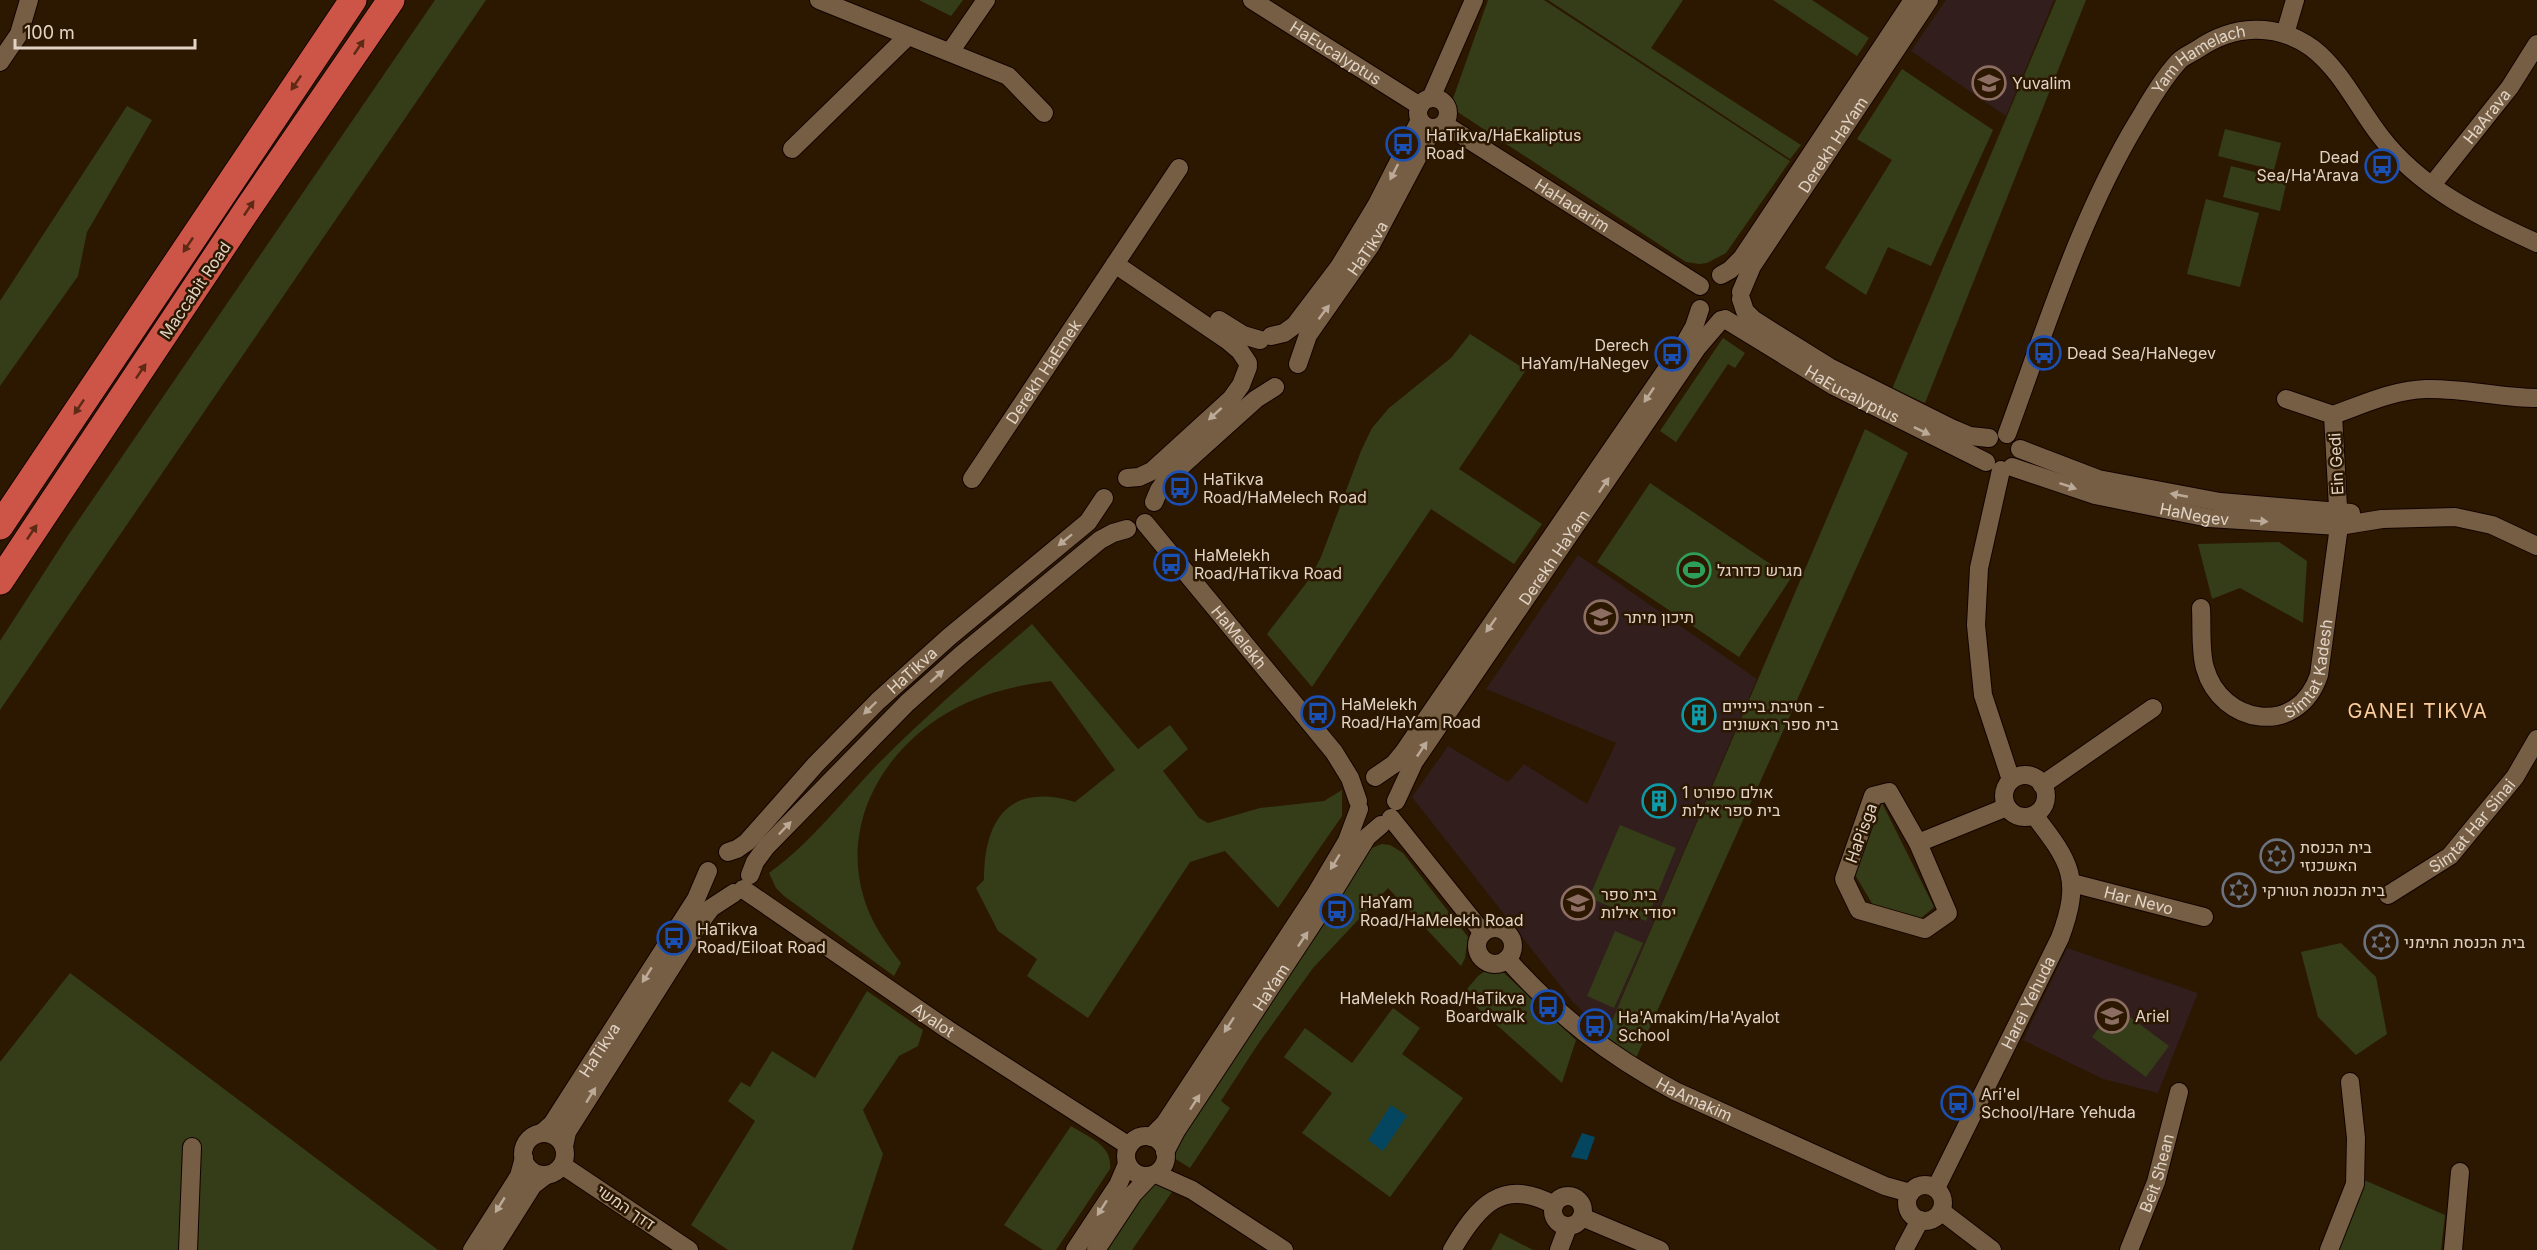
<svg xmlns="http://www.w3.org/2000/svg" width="2537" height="1250" font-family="Inter,Heebo,sans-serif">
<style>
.education{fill:#311e1d}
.green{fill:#343d18}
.water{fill:#044560}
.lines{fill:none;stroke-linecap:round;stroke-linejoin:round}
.minor-casing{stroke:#130300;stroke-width:20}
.highway-casing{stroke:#130300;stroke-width:29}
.minor{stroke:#765e44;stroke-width:18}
.highway{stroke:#cd5547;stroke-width:27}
.oneway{fill:#5c2a15}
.oneway2{fill:#bcaa98}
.labels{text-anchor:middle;stroke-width:5;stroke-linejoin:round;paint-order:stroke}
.street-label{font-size:16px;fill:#e1d3c5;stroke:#2c1800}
.poi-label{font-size:16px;fill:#e1d3c5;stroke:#2c1800;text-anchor:start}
.quarter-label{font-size:20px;letter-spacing:1.5px;fill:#fbcd9e;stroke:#2c1800}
</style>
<rect width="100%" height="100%" fill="#2c1800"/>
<g class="education">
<polygon points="1946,0 2054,0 2006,116 1911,51"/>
<polygon points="1578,555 1757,679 1606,1034 1573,1002 1412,797 1448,746 1508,782 1524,764 1587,804 1616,743 1486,689"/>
<polygon points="2067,948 2198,993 2158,1093 2103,1079 2023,1040"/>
</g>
<g class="green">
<polygon points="435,0 486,0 0,710 0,641 69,534"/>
<polygon points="919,0 963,0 951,16"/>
<polygon points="1488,0 1544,0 1790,161 1726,253 1707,263 1699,264 1686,262 1450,107"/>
<polygon points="1548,0 1683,0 1651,48 1801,145 1790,159"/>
<polygon points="1773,0 1812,0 1869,38 1857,56"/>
<polygon points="2056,0 2086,0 1925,403 1892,389"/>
<polygon points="1902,69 1993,130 1931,266 1888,247 1866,295 1825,268 1892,160 1857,139"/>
<polygon points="127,106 152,120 87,232 78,276 0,386 0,301"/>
<polygon points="2225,129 2281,143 2274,170 2218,156"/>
<polygon points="2231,166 2287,180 2280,211 2223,197"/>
<polygon points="2206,199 2259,213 2240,287 2187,274"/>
<polygon points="1470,334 1526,370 1459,469 1542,524 1514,564 1431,509 1312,687 1267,634 1311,577 1321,557 1361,451 1372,428 1389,408 1451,358"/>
<polygon points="1723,338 1745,353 1735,368 1728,364 1676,442 1660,431"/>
<polygon points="1865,429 1908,453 1636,1058 1605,1037"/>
<polygon points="1650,483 1791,578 1739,657 1597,562"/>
<polygon points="2279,542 2307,561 2303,623 2240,588 2212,599 2198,544"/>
<path d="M1032 624 1138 749 1170 725 1188 749 1163 771 1199 818 1208 823 1260 808 1324 801 1342 790V816L1278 908 1225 851 1190 862 1088 1018 1027 976 1037 959 998 931 976 888 984 880C984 818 1010 782 1075 802L1115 770 1051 681C1019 685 987 692 958 707 889 742 841 817 863 895 870 921 885 942 901 963L894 976 784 896 776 888 769 873C812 842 843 800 879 763 928 714 980 669 1032 624Z"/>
<polygon points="1882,803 1934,907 1919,920 1873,905 1854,873"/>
<polygon points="1620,825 1676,848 1646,921 1589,898"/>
<polygon points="1382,844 1390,845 1403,853 1468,937 1465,958 1461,966 1388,888 1313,968 1258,1044 1221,1101 1230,1108 1190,1168 1174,1158 1172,1153 1369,849"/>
<polygon points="1615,931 1643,943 1614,1008 1587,996"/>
<polygon points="2341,943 2376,977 2387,1034 2356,1055 2318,1017 2301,952"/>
<polygon points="1488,969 1503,972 1576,1040 1562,1083 1472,1003 1476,998 1467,989 1478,976"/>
<polygon points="70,973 438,1250 0,1250 0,1062"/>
<polygon points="867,991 923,1030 918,1046 899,1056 863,1110 883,1154 852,1250 728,1250 691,1225 755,1121 728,1101 741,1082 750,1087 772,1051 815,1078"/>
<polygon points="2115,1006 2169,1046 2146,1077 2092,1037"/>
<polygon points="1393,1008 1420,1028 1402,1054 1463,1098 1390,1197 1302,1133 1332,1093 1284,1057 1305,1028 1352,1063"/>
<path d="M1071 1126C1088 1137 1113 1145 1110 1169L1056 1250H1043L1004 1225Z"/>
<polygon points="2364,1180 2445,1215 2441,1250 2337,1250"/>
<path d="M1161 1183 1174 1189 1132 1250H1100C1113 1230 1135 1186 1161 1183Z"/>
<polygon points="1500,1233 1533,1250 1491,1250"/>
</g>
<g class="water">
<polygon points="1391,1105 1407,1116 1383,1151 1368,1140"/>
<polygon points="1582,1133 1595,1137 1587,1160 1571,1157"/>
</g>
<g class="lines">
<defs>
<g id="minor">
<polyline points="819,0 1008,76 1044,113"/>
<path id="s1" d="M1252 0 1420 106"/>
<polyline points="2285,34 2295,0"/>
<polyline points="950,52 986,0"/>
<polyline points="0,62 19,34 29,0"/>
<polyline points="1431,98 1474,0"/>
<circle cx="1433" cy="113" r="15"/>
<path id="s2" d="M1444 124 1700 286"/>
<polyline points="792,149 908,36"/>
<path id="s3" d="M2432 185 2510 87 2537 44"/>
<polyline points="1115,264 1227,340 1240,351 1248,363"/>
<polyline points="1721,275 1730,270 1742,258 1913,0"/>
<path id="s4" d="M1741 292 1752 266 1929 0"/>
<polyline points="1741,299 1745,311 1754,320 1829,367 1951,428 1970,436 1989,438"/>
<path id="s5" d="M1725 319 1834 386 1986 462"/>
<polyline points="1219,320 1243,335 1260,340"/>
<polyline points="1271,336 1284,333 1295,325 1339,267 1376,206 1420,120"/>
<path id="s6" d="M1298 364 1308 335 1371 245 1433 128"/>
<path d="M2333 415C2364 404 2394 390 2426 389 2464 388 2500 398 2537 398"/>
<path id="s7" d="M2007 434C2046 328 2080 217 2138 121 2150 101 2163 78 2179 61 2184 56 2192 53 2198 49 2233 25 2276 22 2312 48 2342 71 2358 108 2381 137 2420 188 2480 217 2537 243"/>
<polyline points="2020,449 2098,479 2220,502 2351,513"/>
<path id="s8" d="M2012 467 2095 495 2209 518 2339 526 2382 519 2455 517 2492 525 2537 546"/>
<polyline points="2001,470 1979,568 1976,625 1983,695 2011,780"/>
<polyline points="1127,478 1139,477 1152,471 1231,399 1241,385 1248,367"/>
<path id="s9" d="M972 479 1179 168"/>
<polyline points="1154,502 1159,490 1167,479 1256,399 1275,387"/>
<path id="s10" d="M1145 523 1334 752 1350 778 1358 801"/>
<path id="s11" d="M2201 608C2202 625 2200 652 2205 668 2221 725 2298 738 2319 675L2339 526 2333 415 2286 399"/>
<circle cx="2025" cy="796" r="21"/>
<polyline points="1375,777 1394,764 1403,753 1686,341 1694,327 1700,309"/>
<polyline points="2042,785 2153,708"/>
<polygon points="1889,792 1918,843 1948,913 1925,929 1859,910 1844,879 1873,796"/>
<path id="s12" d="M1396 801 1414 762 1697 348 1721 320"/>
<polyline points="1391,818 1483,933"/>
<polyline points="1918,843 2007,807"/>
<path id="s13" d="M728 852 737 849 747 842 816 764 878 701 949 637 1088 522 1104 498"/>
<polyline points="750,875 755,862 766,847 907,703 961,655 1100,540 1113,533 1127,529"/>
<path id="s14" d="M2072 883 2204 917"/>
<path id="s15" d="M743 889 947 1029 1129 1146"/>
<path id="s16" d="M2388 895 2450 856 2515 777 2537 739"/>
<circle cx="1495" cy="946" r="18"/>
<path id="s17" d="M1507 959C1558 1016 1608 1055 1675 1091L1885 1186 1910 1193"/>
<path id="s18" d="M543 1132 552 1124 696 899 708 871"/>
<circle cx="544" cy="1154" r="21"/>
<circle cx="1146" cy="1156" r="20"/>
<polyline points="1151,1137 1165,1123 1315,895 1347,841 1359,809"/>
<polyline points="564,1146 567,1132 699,924 711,908 734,893"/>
<path id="s19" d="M1165 1152 1176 1131 1327 902 1367 837 1381 825"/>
<polyline points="562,1165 689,1250"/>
<polyline points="1156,1174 1192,1190 1284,1250"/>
<circle cx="1925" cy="1203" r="18"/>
<path id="s20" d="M1936 1188 2060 938C2082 879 2071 863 2034 815"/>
<circle cx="1568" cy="1211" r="15"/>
<polyline points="1941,1211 1992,1250"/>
<polyline points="1582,1217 1660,1250"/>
<polyline points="188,1250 192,1147"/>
<polyline points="472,1250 519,1176 524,1158"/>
<polyline points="492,1250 533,1185 546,1175"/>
<polyline points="1075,1250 1118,1185 1127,1164"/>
<polyline points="1096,1250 1133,1194 1150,1176"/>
<path d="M1452 1250C1477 1207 1502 1176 1554 1205"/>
<polyline points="1559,1250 1568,1226"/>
<polyline points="1904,1250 1920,1220"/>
<path id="s21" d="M2129 1250 2156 1182 2179 1092"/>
<polyline points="2329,1250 2355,1184 2356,1138 2350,1082"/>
<polyline points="2453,1250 2460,1172"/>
</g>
<g id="highway">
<polyline points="0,526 353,0"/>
<polyline points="0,581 249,207 391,0"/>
</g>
</defs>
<use href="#minor" class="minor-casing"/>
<use href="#highway" class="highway-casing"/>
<use href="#minor" class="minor"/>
<use href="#highway" class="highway"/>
</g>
<defs><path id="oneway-solid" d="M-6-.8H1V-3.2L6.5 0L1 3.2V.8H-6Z" transform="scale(1.5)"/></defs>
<g class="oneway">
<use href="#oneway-solid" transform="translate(359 47) rotate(-56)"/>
<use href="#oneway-solid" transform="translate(296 83) rotate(124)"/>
<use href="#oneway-solid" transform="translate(249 208) rotate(-56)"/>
<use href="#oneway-solid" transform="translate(188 245) rotate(124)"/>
<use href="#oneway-solid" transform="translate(141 371) rotate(-56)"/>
<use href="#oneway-solid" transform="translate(79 407) rotate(124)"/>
<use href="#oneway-solid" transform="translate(32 532) rotate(-56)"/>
</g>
<g class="oneway2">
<use href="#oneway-solid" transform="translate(1394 172) rotate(117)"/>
<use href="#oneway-solid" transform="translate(1324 312) rotate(-53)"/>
<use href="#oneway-solid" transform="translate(1649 395) rotate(124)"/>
<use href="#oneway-solid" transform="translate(1215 414) rotate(138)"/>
<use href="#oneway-solid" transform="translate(1922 431) rotate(26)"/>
<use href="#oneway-solid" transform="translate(1604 485) rotate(-56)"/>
<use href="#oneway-solid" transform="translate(2068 486) rotate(19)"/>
<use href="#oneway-solid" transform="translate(2179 495) rotate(-169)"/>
<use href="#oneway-solid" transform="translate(2259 521) rotate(4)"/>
<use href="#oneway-solid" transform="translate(1065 540) rotate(141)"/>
<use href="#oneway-solid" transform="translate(1491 625) rotate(125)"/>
<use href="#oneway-solid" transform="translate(937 676) rotate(-42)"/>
<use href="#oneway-solid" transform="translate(870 708) rotate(136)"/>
<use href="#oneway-solid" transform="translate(1422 749) rotate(-56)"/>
<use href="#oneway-solid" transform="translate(785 828) rotate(-46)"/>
<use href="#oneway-solid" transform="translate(1335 862) rotate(121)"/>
<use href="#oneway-solid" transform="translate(1303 939) rotate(-56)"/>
<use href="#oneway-solid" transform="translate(647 975) rotate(122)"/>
<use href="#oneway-solid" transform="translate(1229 1025) rotate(123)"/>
<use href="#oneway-solid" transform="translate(591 1095) rotate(-58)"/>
<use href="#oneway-solid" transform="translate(1195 1102) rotate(-57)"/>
<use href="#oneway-solid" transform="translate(500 1205) rotate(122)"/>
<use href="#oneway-solid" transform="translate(1102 1208) rotate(123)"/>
</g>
<defs>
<symbol id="school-ring" viewBox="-11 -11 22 22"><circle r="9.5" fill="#2c1800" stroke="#8d6e63" stroke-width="1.5"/><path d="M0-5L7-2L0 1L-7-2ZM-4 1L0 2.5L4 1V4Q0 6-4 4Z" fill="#8d6e63"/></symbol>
<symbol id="bus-ring" viewBox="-11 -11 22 22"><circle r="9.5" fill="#2c1800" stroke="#1a4fb4" stroke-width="1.5"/><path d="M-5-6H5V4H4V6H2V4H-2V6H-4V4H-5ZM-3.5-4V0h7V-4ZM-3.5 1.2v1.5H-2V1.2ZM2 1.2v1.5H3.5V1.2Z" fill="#1a4fb4"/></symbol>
<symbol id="stadium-ring" viewBox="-11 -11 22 22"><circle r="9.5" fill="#2c1800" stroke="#2e9e5b" stroke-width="1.5"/><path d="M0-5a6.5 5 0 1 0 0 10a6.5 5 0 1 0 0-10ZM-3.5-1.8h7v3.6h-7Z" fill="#2e9e5b"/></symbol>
<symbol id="building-ring" viewBox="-11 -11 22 22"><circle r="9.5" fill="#2c1800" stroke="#0f9aa8" stroke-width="1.5"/><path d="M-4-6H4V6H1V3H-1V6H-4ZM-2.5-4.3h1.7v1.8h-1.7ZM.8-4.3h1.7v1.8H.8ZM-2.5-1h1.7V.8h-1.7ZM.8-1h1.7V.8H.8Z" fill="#0f9aa8"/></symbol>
<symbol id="synagogue-ring" viewBox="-11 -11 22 22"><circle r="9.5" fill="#2c1800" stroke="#6b7280" stroke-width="1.5"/><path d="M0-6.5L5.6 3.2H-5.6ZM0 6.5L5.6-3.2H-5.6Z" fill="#6b7280"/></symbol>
</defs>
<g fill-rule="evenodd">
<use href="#school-ring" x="1970" y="64" width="38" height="38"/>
<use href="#bus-ring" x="1384" y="125" width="38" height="38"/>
<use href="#bus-ring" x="2363" y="147" width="38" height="38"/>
<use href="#bus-ring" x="2025" y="334" width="38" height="38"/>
<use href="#bus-ring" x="1653" y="335" width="38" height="38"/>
<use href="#bus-ring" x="1161" y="469" width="38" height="38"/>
<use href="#bus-ring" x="1152" y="545" width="38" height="38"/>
<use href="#stadium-ring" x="1675" y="551" width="38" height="38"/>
<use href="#school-ring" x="1582" y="598" width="38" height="38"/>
<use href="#bus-ring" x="1299" y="694" width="38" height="38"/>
<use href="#building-ring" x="1680" y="696" width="38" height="38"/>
<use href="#building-ring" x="1640" y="782" width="38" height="38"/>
<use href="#synagogue-ring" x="2258" y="837" width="38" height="38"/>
<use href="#synagogue-ring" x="2220" y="871" width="38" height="38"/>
<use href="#school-ring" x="1559" y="884" width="38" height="38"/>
<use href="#bus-ring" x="1318" y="892" width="38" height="38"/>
<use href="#bus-ring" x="655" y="919" width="38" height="38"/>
<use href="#synagogue-ring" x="2362" y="923" width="38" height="38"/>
<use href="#bus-ring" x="1529" y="988" width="38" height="38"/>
<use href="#school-ring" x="2093" y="997" width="38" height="38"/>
<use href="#bus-ring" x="1576" y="1007" width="38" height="38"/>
<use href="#bus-ring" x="1939" y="1084" width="38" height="38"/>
</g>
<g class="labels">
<g class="street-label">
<text dy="6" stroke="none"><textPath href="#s1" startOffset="99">HaEucalyptus</textPath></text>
<text dy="6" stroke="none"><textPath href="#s7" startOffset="430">Yam Hamelach</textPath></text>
<text dy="6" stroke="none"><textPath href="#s3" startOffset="88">HaArava</textPath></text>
<text dy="6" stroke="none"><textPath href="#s4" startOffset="174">Derekh HaYam</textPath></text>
<text dy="6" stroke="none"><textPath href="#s2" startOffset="152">HaHadarim</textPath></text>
<text dy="6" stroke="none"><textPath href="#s6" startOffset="136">HaTikva</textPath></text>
<text transform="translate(195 290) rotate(-56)" y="6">Maccabit Road</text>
<text dy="6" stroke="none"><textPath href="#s9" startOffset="129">Derekh HaEmek</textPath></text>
<text dy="6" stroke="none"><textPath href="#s5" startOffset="148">HaEucalyptus</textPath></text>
<text transform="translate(2336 464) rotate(-93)" y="6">Ein Gedi</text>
<text dy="6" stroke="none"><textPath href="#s8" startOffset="189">HaNegev</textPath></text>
<text dy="6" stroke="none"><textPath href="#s12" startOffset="291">Derekh HaYam</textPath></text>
<text dy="6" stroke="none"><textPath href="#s10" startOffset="148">HaMelekh</textPath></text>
<text dy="6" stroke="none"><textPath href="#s11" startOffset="218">Simtat Kadesh</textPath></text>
<text dy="6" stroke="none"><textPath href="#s13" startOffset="260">HaTikva</textPath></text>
<text dy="6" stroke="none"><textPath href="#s16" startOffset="110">Simtat Har Sinai</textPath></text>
<text transform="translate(1861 833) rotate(-70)" y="6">HaPisga</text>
<text dy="6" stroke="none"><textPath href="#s14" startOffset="69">Har Nevo</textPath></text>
<text dy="6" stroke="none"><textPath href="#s19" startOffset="196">HaYam</textPath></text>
<text dy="6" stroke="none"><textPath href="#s20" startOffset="207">Harei Yehuda</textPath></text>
<text dy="6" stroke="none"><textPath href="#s15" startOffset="231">Ayalot</textPath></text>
<text dy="6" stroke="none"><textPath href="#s18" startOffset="100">HaTikva</textPath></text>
<text dy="6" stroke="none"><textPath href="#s17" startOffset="236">HaAmakim</textPath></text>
<text dy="6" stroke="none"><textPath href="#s21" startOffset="82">Beit Shean</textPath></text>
<text transform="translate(626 1207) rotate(34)" y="6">דדך המשי</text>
</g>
<g class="poi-label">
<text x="2012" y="89">Yuvalim</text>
<text x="1426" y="141">HaTikva/HaEkaliptus<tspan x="1426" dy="18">Road</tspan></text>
<text x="2359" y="163" text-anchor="end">Dead<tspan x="2359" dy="18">Sea/Ha'Arava</tspan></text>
<text x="1649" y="351" text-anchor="end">Derech<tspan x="1649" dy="18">HaYam/HaNegev</tspan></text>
<text x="2067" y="359">Dead Sea/HaNegev</text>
<text x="1203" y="485">HaTikva<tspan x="1203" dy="18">Road/HaMelech Road</tspan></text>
<text x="1194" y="561">HaMelekh<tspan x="1194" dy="18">Road/HaTikva Road</tspan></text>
<text x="1717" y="576">מגרש כדורגל</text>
<text x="1624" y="623">תיכון מיתר</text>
<text x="1341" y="710">HaMelekh<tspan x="1341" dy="18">Road/HaYam Road</tspan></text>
<text x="1722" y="712">חטיבת בייניים -<tspan x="1722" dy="18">בית ספר ראשונים</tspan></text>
<text x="1682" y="798">אולם ספורט 1<tspan x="1682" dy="18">בית ספר אילות</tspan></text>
<text x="2300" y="853">בית הכנסת<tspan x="2300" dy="18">האשכנזי</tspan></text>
<text x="2262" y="896">בית הכנסת הטורקי</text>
<text x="1601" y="900">בית ספר<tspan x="1601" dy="18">יסודי אילות</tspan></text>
<text x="1360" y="908">HaYam<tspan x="1360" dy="18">Road/HaMelekh Road</tspan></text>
<text x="697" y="935">HaTikva<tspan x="697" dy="18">Road/Eiloat Road</tspan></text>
<text x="2404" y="948">בית הכנסת התימני</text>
<text x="1525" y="1004" text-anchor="end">HaMelekh Road/HaTikva<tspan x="1525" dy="18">Boardwalk</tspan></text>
<text x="2135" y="1022">Ariel</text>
<text x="1618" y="1023">Ha'Amakim/Ha'Ayalot<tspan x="1618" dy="18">School</tspan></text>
<text x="1981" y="1100">Ari'el<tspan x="1981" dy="18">School/Hare Yehuda</tspan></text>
</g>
<g class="quarter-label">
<text x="2418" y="718">GANEI TIKVA</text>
</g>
</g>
<path d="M15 39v9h180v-9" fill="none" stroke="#e1d3c5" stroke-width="3"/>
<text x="24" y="39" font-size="18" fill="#e1d3c5" stroke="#2c1800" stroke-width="4.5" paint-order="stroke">100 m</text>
</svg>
